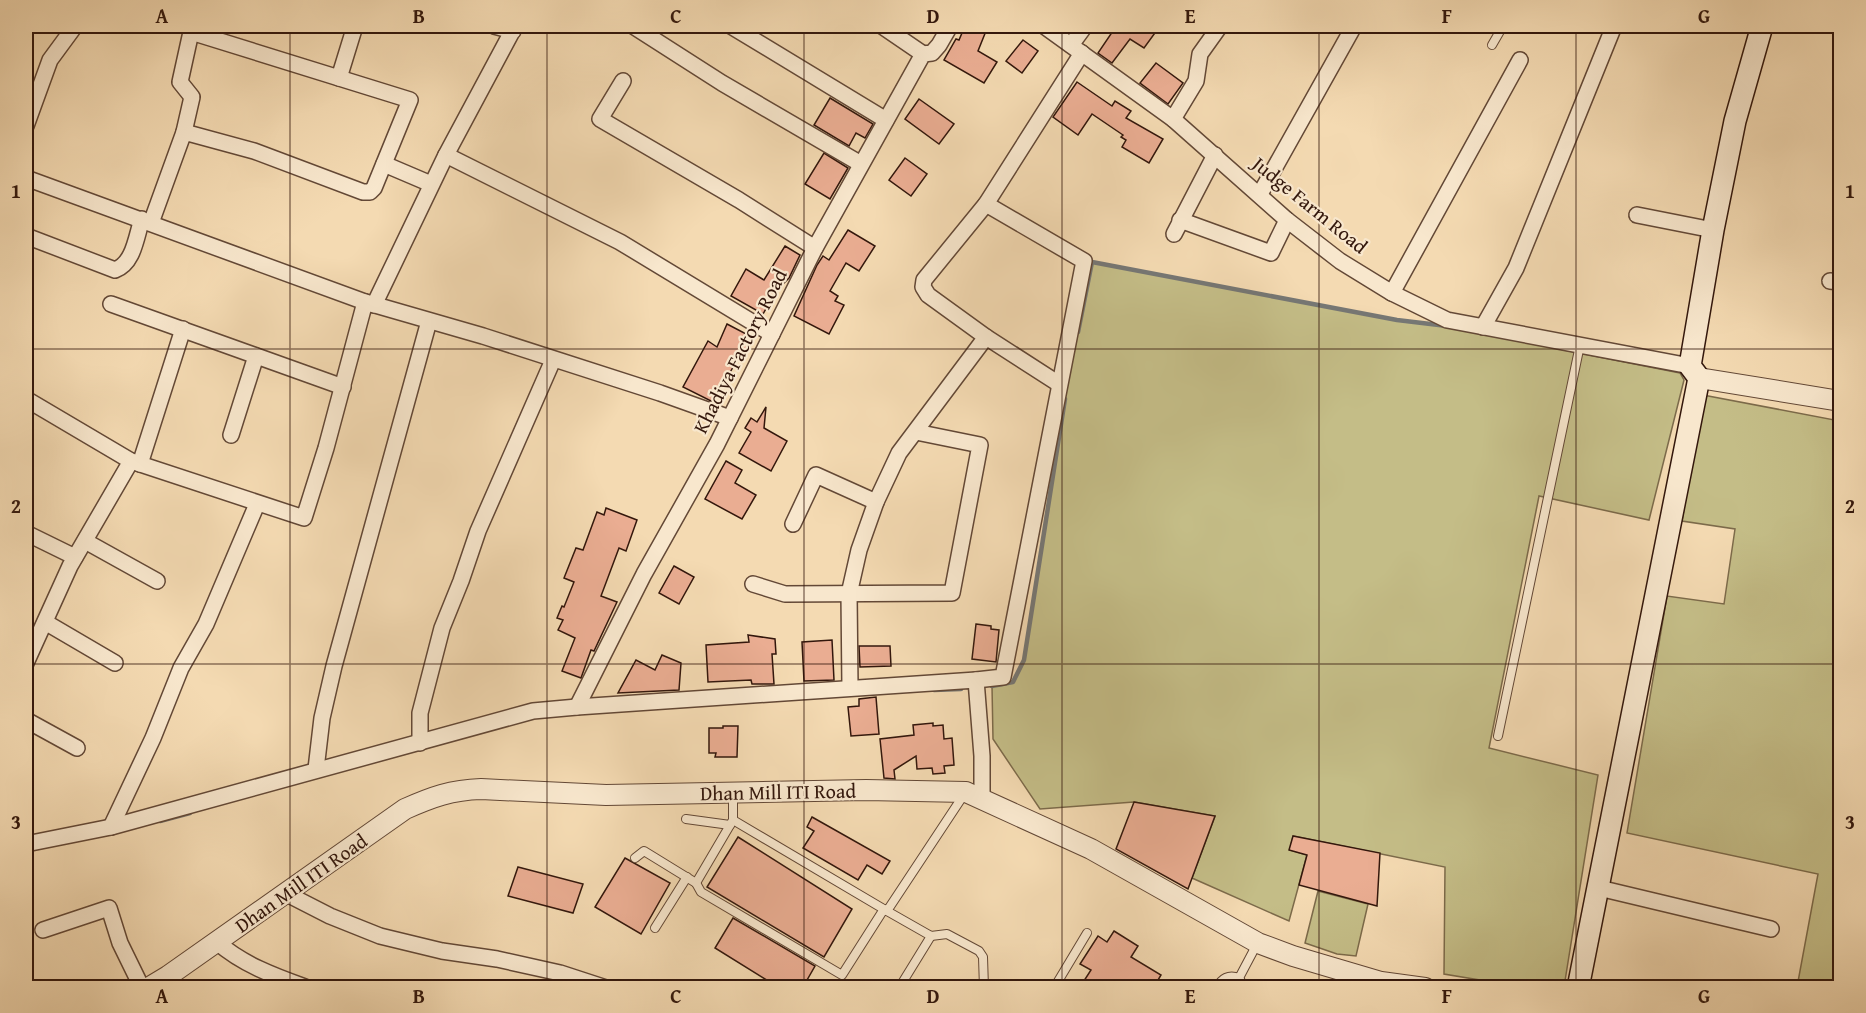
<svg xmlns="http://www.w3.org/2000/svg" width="1866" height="1013" font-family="'Gentium Book Plus',serif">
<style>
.green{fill:#c4bd87;stroke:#7c6a4a;stroke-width:1.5}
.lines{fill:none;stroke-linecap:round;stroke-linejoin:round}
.stream{stroke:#767774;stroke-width:4.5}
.building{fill:#eaad92;stroke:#33170c;stroke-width:1.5}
.service-casing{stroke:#634836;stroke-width:10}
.minor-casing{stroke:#634836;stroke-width:18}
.tertiary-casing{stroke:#634836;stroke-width:22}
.secondary-casing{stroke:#33170c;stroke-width:24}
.service{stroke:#f8e7cd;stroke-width:8}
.minor{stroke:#f8e7cd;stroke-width:15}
.tertiary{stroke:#f8e7cd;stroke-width:20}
.secondary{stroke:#f8e7cd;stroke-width:21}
.grid{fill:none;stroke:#33170c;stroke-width:1.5;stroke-opacity:0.55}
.labels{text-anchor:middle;stroke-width:4.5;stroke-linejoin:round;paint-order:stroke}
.street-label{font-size:20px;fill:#33170c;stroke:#f8e7cd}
.neatline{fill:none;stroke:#33170c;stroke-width:2}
.grid-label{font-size:20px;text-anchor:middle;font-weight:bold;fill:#33170c}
</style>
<rect width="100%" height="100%" fill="#f4dab2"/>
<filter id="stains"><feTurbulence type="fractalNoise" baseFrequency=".00333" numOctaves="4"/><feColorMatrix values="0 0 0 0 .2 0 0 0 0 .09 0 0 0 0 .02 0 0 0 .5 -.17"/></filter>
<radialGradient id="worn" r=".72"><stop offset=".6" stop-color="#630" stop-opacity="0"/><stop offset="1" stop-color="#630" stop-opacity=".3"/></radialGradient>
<g class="green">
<polygon points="1092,262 1397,320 1474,329 1559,349 1680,373 1684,380 1649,520 1539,496 1489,748 1598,775 1564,987 1522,987 1444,974 1445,867 1293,836 1290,850 1307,855 1289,921 1192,878 1215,816 1134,802 1040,809 993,739 992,686 1013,682 1024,660 1067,385"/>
<polygon points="1703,395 1840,421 1840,987 1797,987 1818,874 1627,833 1667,596 1724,604 1735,529 1682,521"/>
<polygon points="1318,891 1368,904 1356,956 1337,954 1305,943"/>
</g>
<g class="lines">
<g class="stream">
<polyline points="1078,332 1092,262 1397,320 1447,326"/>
<polyline points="992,686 1013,682 1024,660 1065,399"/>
<polyline points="934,690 961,689"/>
<polyline points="160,821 190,813"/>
</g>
</g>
<g class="building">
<polygon points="965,26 988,26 978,51 997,62 984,83 944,60 956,39 959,40"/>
<polygon points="1112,26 1160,26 1144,48 1130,39 1112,63 1098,53 1115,28"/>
<polygon points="1023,40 1038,51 1022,73 1006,61"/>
<polygon points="1156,63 1183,83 1168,104 1140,83"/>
<polygon points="1077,82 1112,106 1115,101 1131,111 1126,118 1163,139 1149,163 1122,147 1126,140 1121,137 1123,135 1092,114 1078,135 1053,117"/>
<polygon points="830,98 873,124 865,138 856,133 849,146 814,125"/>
<polygon points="919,99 954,124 939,144 905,119"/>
<polygon points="824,153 848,168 830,199 805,184"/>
<polygon points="905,158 927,174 911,196 889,180"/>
<polygon points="848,230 875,246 859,271 846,263 830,291 838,296 835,301 844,305 829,334 794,316 817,265 823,256 829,260"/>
<polygon points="785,246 800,255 789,278 784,283 781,282 763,314 731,296 746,269 764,280"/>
<polygon points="727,324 752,337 743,357 740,355 713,402 683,387 708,341 717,347"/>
<polygon points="766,407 764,428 787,441 771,471 739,453 751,432 745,428 751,418 757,422"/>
<polygon points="726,461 742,470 735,483 756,495 742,519 705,499"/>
<polygon points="606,508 637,520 626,551 619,548 601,596 617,602 594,651 591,650 581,678 562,671 575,638 558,630 563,620 557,618 562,606 564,607 574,582 564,578 576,548 583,550 597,512 604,515"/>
<polygon points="674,566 694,577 679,604 659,593"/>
<polygon points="976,624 991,626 991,629 999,630 996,662 972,659"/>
<polygon points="748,635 775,639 776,654 772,654 774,684 752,684 751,680 708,682 706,645 749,642"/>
<polygon points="832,640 834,680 804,681 802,642"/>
<polygon points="859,646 890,646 891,666 860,667"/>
<polygon points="662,655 681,663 679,690 618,693 636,660 655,670"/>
<polygon points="876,697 879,734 851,736 848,707 859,706 859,699"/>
<polygon points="933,723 933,726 943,725 944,739 952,738 954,765 944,766 945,773 933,774 932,768 917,769 916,756 894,770 895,779 884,778 880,739 914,735 913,725"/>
<polygon points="723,726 738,726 737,757 715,757 716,753 709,753 709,728 723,728"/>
<polygon points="1134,802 1215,816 1188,889 1116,849"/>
<polygon points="812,817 890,861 882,874 867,865 858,880 803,848 814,831 807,827"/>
<polygon points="1293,836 1380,853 1377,906 1299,885 1307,855 1289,850"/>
<polygon points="738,837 852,909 824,957 707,887"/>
<polygon points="625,858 670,883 641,934 595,907"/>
<polygon points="518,867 583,884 573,913 508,896"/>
<polygon points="733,918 815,966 803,987 778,987 715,948"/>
<polygon points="1114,931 1138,946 1131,957 1161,975 1154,987 1080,987 1091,970 1080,964 1098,936 1107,942"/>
</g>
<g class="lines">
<defs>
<g id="service">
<polyline points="1492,45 1503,26"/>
<polyline points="1498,736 1580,345"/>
<polyline points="686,819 730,825"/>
<polyline points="733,820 887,911 965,793"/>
<polyline points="635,858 644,851 696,883 733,820 733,793"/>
<polyline points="696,883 701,892 842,975 884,909"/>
<polyline points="887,911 931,936 947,934 979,951 983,957 984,988"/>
<polyline points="655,928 687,877"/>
<polyline points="1239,978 1257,944"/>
<polyline points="899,988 931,936"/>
<polyline points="1054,988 1087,933"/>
<path d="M1217 988C1221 978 1229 974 1239 978L1245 988"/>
</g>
<g id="minor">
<polyline points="494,26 513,31"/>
<polyline points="633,26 722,83 861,164"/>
<polyline points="731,26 886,120"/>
<polyline points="882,26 923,54"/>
<polyline points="1044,26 1173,119 1287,220 1340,261 1392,293 1447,320 1690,366"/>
<polyline points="1071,45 1085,26"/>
<polyline points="339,78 355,26"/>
<polyline points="623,81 600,119 739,200 815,248"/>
<polyline points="1173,119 1196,81 1200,54 1220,26"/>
<polyline points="26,126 50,60 75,26"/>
<polyline points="184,132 192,97 180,82 191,32"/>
<polyline points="446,155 620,242 772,334"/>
<polyline points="384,164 431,184"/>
<polyline points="26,178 365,302 483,336 660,393 730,418"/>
<polyline points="1260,194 1354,26"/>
<polyline points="1637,215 1713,230"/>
<polyline points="1180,220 1271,253 1287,220"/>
<polyline points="151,223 184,132 254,151 363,192 370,192 374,188 410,100 191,32 193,26"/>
<polyline points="1174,234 1215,155"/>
<path d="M26 236 115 270C134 263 136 237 142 219"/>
<polyline points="1830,281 1840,282"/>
<polyline points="1392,293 1520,60"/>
<polyline points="111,304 343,387"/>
<polyline points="374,305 446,155 515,26"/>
<polyline points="1483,327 1516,268 1614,26"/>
<polyline points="1059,384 986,337 928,295 923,287 924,280 986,204 1082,53"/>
<polyline points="26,399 131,461 304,518 326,448 365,302"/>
<polyline points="231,435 256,356"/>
<polyline points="140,464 183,329"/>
<polyline points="793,524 816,475 876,502"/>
<polyline points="26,533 75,557"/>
<polyline points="85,541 157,581"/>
<polyline points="753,584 785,594 952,593 980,445 916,432"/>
<polyline points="45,622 115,663"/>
<polyline points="26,663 70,566 131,461"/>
<polyline points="976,680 1003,677 1084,261 986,204"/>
<polyline points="850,688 849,594 859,550 876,502 899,453 986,337"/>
<polyline points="577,707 644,574 717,444 815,248 923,54 932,53 939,45 950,26"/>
<polyline points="26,720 77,748"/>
<polyline points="420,743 420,713 442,628 461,581 478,531 553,360"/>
<polyline points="316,769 322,718 334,666 429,321"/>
<polyline points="111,827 153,738 181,668 206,624 257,504"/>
<polyline points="26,844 111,827 533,711 577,707 976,680 982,756 982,798"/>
<polyline points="1599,888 1771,929"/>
<polyline points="287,894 330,916 380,936 442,951 497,959 560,973 606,988"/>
<polyline points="43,930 109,908 120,943 142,988"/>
<path d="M217 942C242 964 274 976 305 987"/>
</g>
<g id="tertiary">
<polyline points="1699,378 1840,401"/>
<path d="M148 988 168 976 405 809C432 797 451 790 481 789L606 795 866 790 966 792 1091 849 1258 943 1293 956 1381 982 1425 988"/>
</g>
<polyline id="secondary" points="1578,988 1699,378 1690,366 1713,230 1735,121 1762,26"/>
</defs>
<use href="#service" class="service-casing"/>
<use href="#minor" class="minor-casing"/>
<use href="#tertiary" class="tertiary-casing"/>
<use href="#secondary" class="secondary-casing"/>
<use href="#service" class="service"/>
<use href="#minor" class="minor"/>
<use href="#tertiary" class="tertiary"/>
<use href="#secondary" class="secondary"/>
</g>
<path class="grid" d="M290 26V988M547 26V988M804 26V988M1062 26V988M1319 26V988M1576 26V988M26 349H1840M26 664H1840"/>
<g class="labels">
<g class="street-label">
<text transform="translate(1310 205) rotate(39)" y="7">Judge Farm Road</text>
<text transform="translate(740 351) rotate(-63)" y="7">Khadiya Factory Road</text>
<text transform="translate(778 792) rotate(-1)" y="7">Dhan Mill ITI Road</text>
<text transform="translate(301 883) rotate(-35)" y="7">Dhan Mill ITI Road</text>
</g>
</g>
<rect width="1866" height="1013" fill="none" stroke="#f4dab2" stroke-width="66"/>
<rect x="33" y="33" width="1800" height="947" class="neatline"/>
<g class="grid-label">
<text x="162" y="23">A</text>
<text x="419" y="23">B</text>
<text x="676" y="23">C</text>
<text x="933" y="23">D</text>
<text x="1190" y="23">E</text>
<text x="1447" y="23">F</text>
<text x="1704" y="23">G</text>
<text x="16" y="198">1</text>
<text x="1850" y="198">1</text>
<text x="16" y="513">2</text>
<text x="1850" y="513">2</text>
<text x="16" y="829">3</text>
<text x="1850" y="829">3</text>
<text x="162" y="1003">A</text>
<text x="419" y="1003">B</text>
<text x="676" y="1003">C</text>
<text x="933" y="1003">D</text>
<text x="1190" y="1003">E</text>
<text x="1447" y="1003">F</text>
<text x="1704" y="1003">G</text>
</g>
<rect width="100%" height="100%" filter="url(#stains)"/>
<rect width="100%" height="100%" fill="url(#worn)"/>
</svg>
